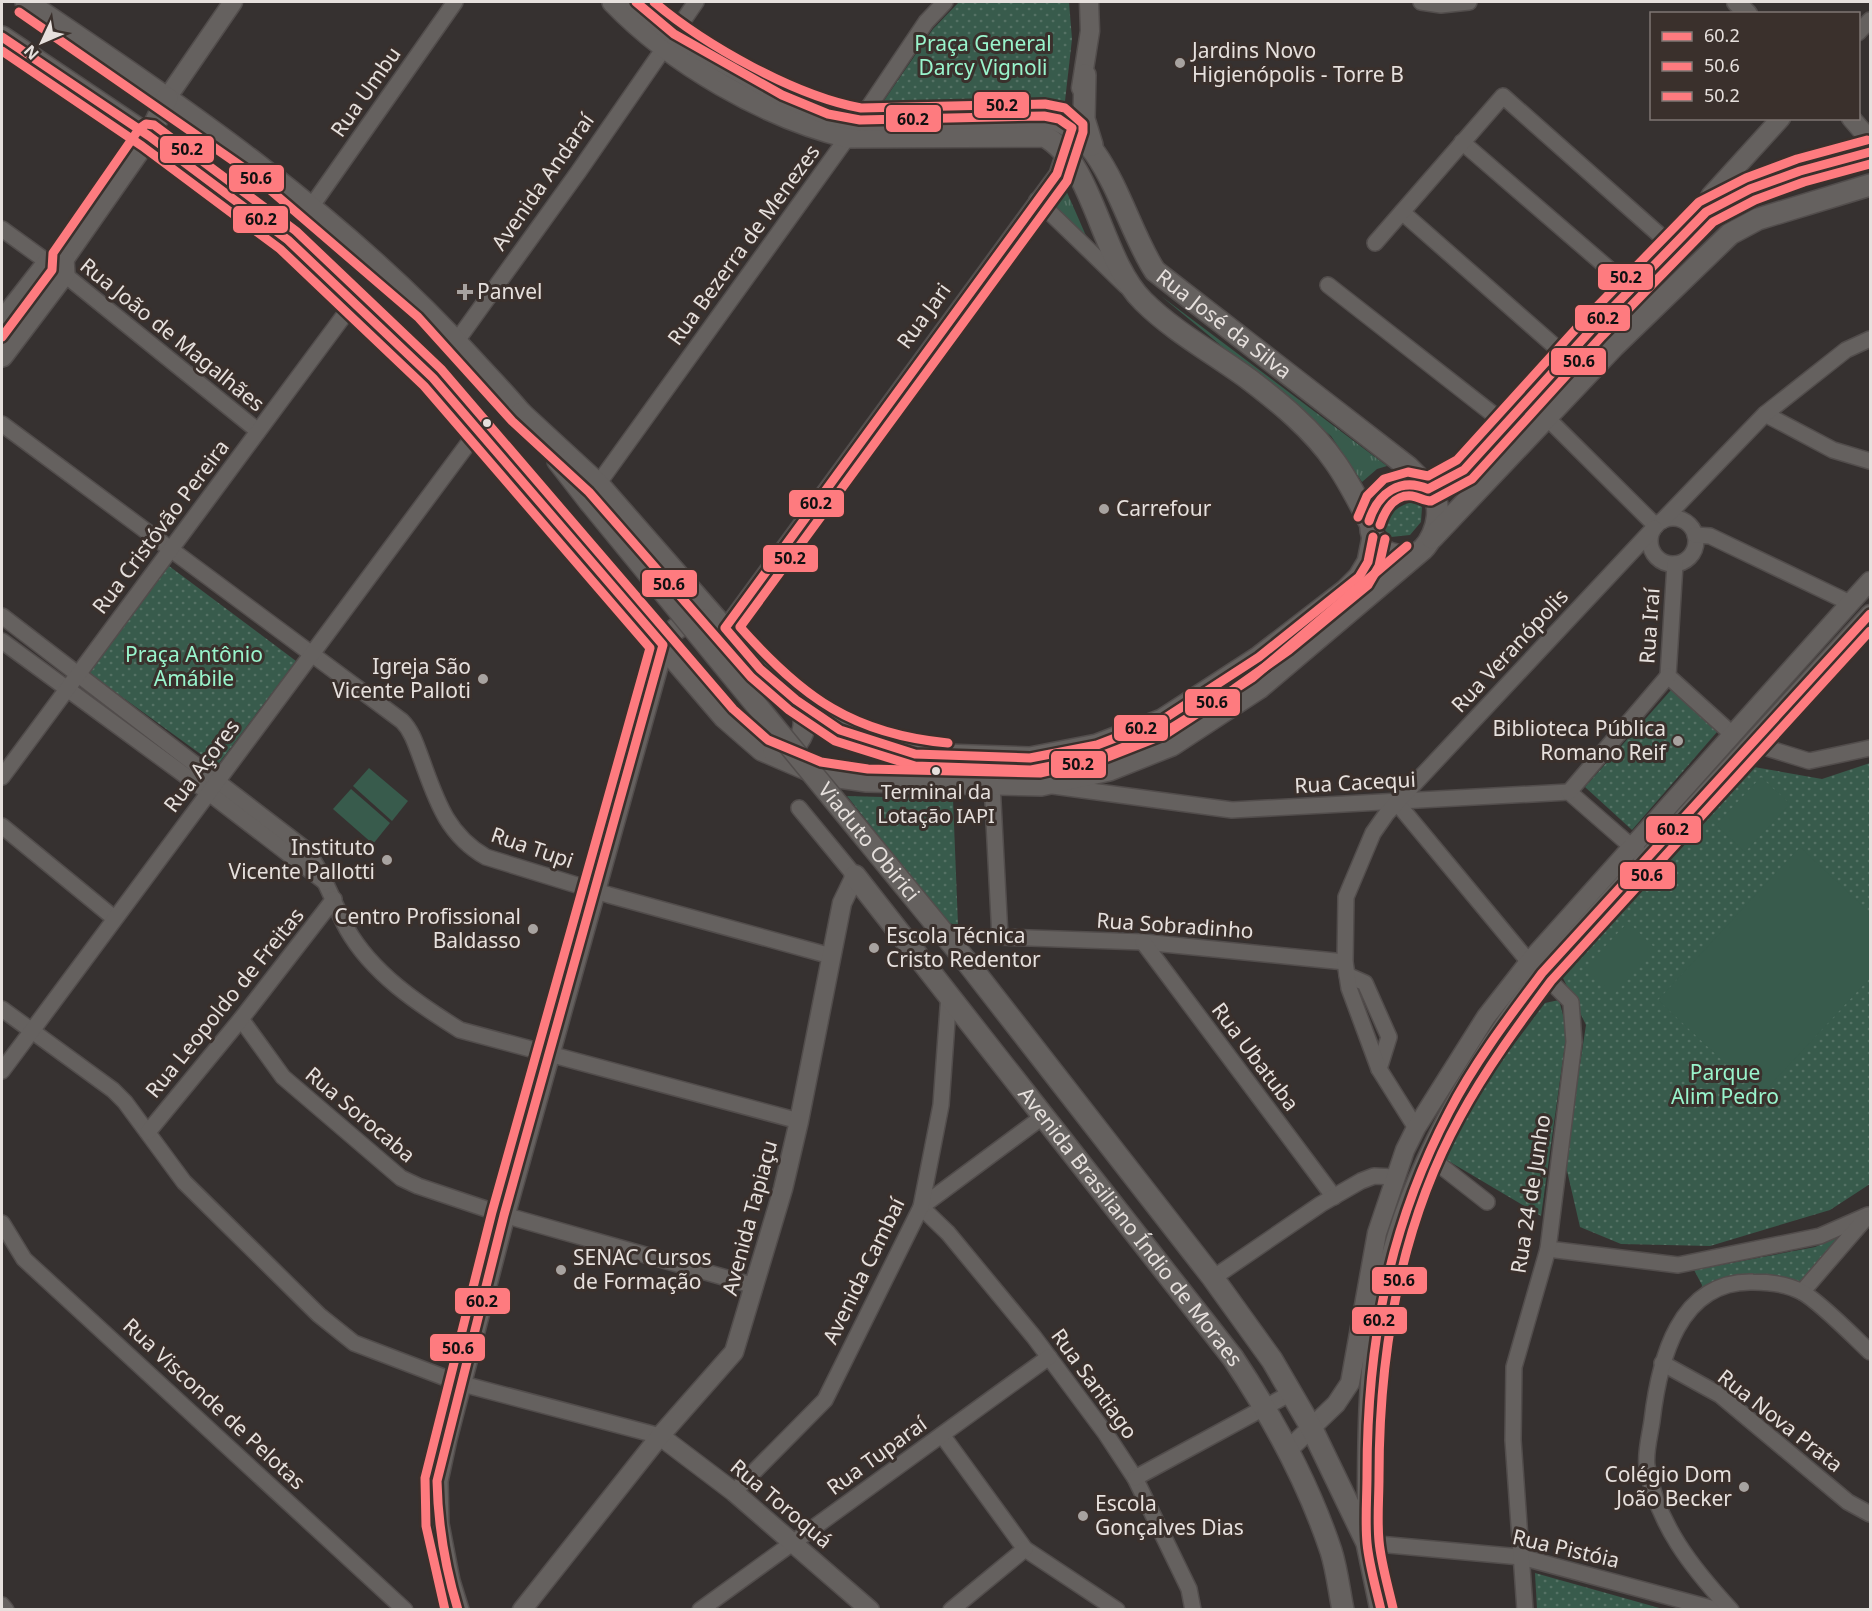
<svg xmlns="http://www.w3.org/2000/svg" width="1872" height="1611" font-family="'Noto Sans',sans-serif">
<style>
.grass{fill:url(#grass-tufts)}
.park{fill:url(#park-dots)}
.pitch{fill:#385b4c}
.lines{fill:none;stroke-linecap:round;stroke-linejoin:round}
.minor-casing{stroke:#524d4c;stroke-width:18}
.tertiary-casing{stroke:#524d4c;stroke-width:21}
.secondary-casing{stroke:#524d4c;stroke-width:24}
.minor{stroke:#65615f;stroke-width:15}
.tertiary{stroke:#65615f;stroke-width:18}
.secondary{stroke:#65615f;stroke-width:21}
.secondary-bridge-casing{stroke:#524d4c;stroke-width:24;stroke-linecap:butt}
.secondary-bridge{stroke:#65615f;stroke-width:21}
.bus-1-casing{stroke:#3a302c;stroke-width:14}
.bus-2-casing{stroke:#3a302c;stroke-width:14}
.bus-3-casing{stroke:#3a302c;stroke-width:14}
.bus-1{stroke:#fe7b7f;stroke-width:9}
.bus-2{stroke:#fe7b7f;stroke-width:9}
.bus-3{stroke:#fe7b7f;stroke-width:9}
.poi-dot{fill:#a8a3a0;stroke:#3a302c;stroke-width:2}
.bus-dot{fill:#e6e0dd;stroke:#3a302c;stroke-width:2}
.labels{text-anchor:middle;stroke-width:6;stroke-linejoin:round;paint-order:stroke}
.bus-label{font-size:20px;fill:#e6e0dd;stroke:#3a302c}
.park-label{font-size:21px;fill:#99f4cc;stroke:#3a302c}
.poi-label{font-size:21px;fill:#e6e0dd;stroke:#3a302c;text-anchor:start}
.street-label{font-size:21px;fill:#e6e0dd;stroke:#3a302c}
.line-badge{stroke:#3a302c;stroke-width:2}
.pale-badge-label{font-size:16px;text-anchor:middle;font-weight:bold;fill:#111}
</style>
<defs>
<pattern id="grass-tufts" width="24" height="20" patternUnits="userSpaceOnUse" patternTransform="scale(1.5)"><rect width="24" height="20" fill="#385b4c"/><path d="M3 7l-1-3M5 7V3M7 7l1-3M15 17l-1-3M17 17v-4M19 17l1-3" fill="none" stroke="#557265"/></pattern>
<pattern id="park-dots" width="8" height="8" patternUnits="userSpaceOnUse" patternTransform="scale(1.5)"><rect width="8" height="8" fill="#385b4c"/><path d="M2 2h.1M6 6h.1" fill="none" stroke="#557265" stroke-width="1.8" stroke-linecap="round"/></pattern>
</defs>
<rect width="100%" height="100%" fill="#363130"/>
<g class="grass">
<polygon points="1060,179 1062,181 1087,238 1044,197"/>
<polygon points="1161,296 1387,466 1377,469 1362,482 1331,436"/>
</g>
<g class="park">
<polygon points="959,2 1069,2 1072,39 1064,110 885,113 881,105 933,29"/>
<path d="M1413 502 1422 507 1421 522 1410 535 1391 537 1385 530C1386 514 1399 505 1413 502Z"/>
<polygon points="169,566 296,661 217,766 89,673"/>
<polygon points="1671,690 1717,732 1632,830 1585,787"/>
<polygon points="1870,763 1870,1184 1830,1210 1710,1246 1621,1244 1580,1227 1565,1162 1586,1025 1562,976 1754,767 1822,779"/>
<polygon points="847,796 953,799 958,925 948,923"/>
<polygon points="1559,1000 1567,1030 1541,1216 1445,1159 1484,1084 1545,1003"/>
<path d="M1838 1237 1800 1282C1765 1273 1731 1271 1701 1293L1702 1285 1694 1270 1815 1247Z"/>
<polygon points="1535,1573 1663,1609 1537,1609"/>
</g>
<g class="pitch">
<polygon points="369,768 408,801 392,821 353,786"/>
<polygon points="1761,777 1790,804 1745,852 1716,825"/>
<polygon points="351,789 390,823 373,844 333,809"/>
<polygon points="1800,847 1870,913 1870,978 1760,1096 1658,1000"/>
<polygon points="1628,922 1656,949 1614,994 1585,968"/>
</g>
<g class="lines">
<defs>
<g id="minor">
<polyline points="1421,2 1441,5 1469,2"/>
<polyline points="1858,33 1870,20"/>
<polyline points="1462,142 1631,288"/>
<polyline points="1037,200 1126,286"/>
<polyline points="311,207 455,2"/>
<polyline points="1402,212 1567,357"/>
<polyline points="2,229 64,274 258,431"/>
<polyline points="1375,243 1503,96 1672,246"/>
<polyline points="1328,285 1526,440"/>
<polyline points="456,342 579,171 696,2"/>
<polyline points="1528,399 1656,526"/>
<polyline points="1765,414 1833,450 1870,461"/>
<path d="M2 424 402 721C412 731 416 745 421 758 436 799 446 834 486 857L609 895 831 956"/>
<polyline points="598,484 860,120 926,22 945,2"/>
<circle cx="1673" cy="541" r="23"/>
<polyline points="1662,521 1765,414 1846,350 1870,339"/>
<polyline points="1695,535 1710,536 1850,603"/>
<polyline points="1675,564 1668,676 1732,734"/>
<path d="M2 616 304 848C324 872 332 901 347 929 372 973 418 1004 460 1030L799 1121"/>
<polyline points="725,628 1057,174 1066,147"/>
<polyline points="2,641 209,793 325,882"/>
<polyline points="1751,743 1809,761 1870,748"/>
<polyline points="2,777 354,302"/>
<polyline points="992,783 1000,937 1143,942 1345,962"/>
<polyline points="1053,786 1232,810 1569,792 1640,854"/>
<polyline points="1569,792 1668,676"/>
<polyline points="1397,803 1529,962"/>
<polyline points="799,808 855,876"/>
<polyline points="2,826 114,918"/>
<polyline points="1143,942 1334,1197"/>
<polyline points="1347,975 1365,983 1389,1037 1379,1069"/>
<polyline points="2,1009 113,1090 125,1102 184,1182 319,1315 354,1343 459,1383 660,1436"/>
<polyline points="241,1019 283,1077 401,1178 418,1186 504,1215 755,1286"/>
<polyline points="2,1071 479,429"/>
<polyline points="1416,1128 1379,1069 1349,988 1345,962 1346,897 1373,833 1387,813 1654,528"/>
<polyline points="148,1132 241,1019 334,899"/>
<polyline points="1427,1155 1487,1202"/>
<polyline points="921,1207 948,1233 1034,1337 1106,1434 1135,1478 1189,1589 1193,1610"/>
<polyline points="921,1207 1045,1115"/>
<polyline points="2,1223 24,1259 405,1610"/>
<polyline points="1548,1249 1678,1265 1820,1236 1868,1215"/>
<polyline points="1213,1278 1321,1204 1361,1181 1374,1176 1396,1177"/>
<polyline points="1802,1292 1865,1219"/>
<polyline points="1662,1363 1720,1395 1848,1502 1870,1514"/>
<polyline points="942,1435 1025,1549 1117,1610"/>
<polyline points="1135,1478 1293,1392"/>
<polyline points="734,1492 825,1400 921,1207 941,1105 949,994"/>
<polyline points="1367,1543 1521,1557 1718,1610"/>
<polyline points="2,1605 6,1610"/>
<polyline points="700,1610 1049,1357"/>
<polyline points="951,1610 1025,1549"/>
<polyline points="1525,1610 1513,1440 1514,1367 1548,1249 1574,1042 1571,1002 1542,973"/>
<path d="M1731 1610C1692 1568 1657 1524 1647 1466 1645 1453 1650 1435 1652 1421 1659 1361 1678 1280 1753 1282 1769 1282 1787 1284 1802 1292 1820 1302 1853 1336 1870 1352"/>
</g>
<g id="tertiary">
<polyline points="1736,2 1748,14"/>
<polyline points="1081,88 1090,31 1089,2"/>
<polyline points="167,98 233,2"/>
<polyline points="1851,118 1870,140"/>
<polyline points="1706,212 1705,206 1711,195 1781,118"/>
<polyline points="660,1436 734,1492 870,1610"/>
<polyline points="1288,1450 1336,1404 1350,1383 1377,1233 1405,1150 1416,1128 1486,1017 1529,962 1870,581"/>
<path d="M1367 1541C1367 1455 1365 1368 1384 1283 1410 1167 1471 1066 1542 973L1870 614"/>
<polyline points="522,1610 660,1436 734,1352 783,1189 799,1121 842,903 855,876"/>
</g>
<g id="secondary">
<path d="M26 2C185 108 343 217 472 359 492 381 512 401 530 424"/>
<path d="M613 2C672 63 765 117 848 137L1044 136C1093 161 1101 260 1143 301 1174 332 1215 354 1250 380 1280 403 1313 430 1335 462 1348 480 1358 501 1369 521"/>
<path id="s1" d="M636 2 674 34 782 95 828 114 860 120 1044 116C1107 129 1123 223 1155 271L1408 467 1417 476 1421 484"/>
<path d="M2 37 149 136 288 240 433 378 724 717 762 750 818 774 867 781 1041 785 1109 770 1172 745 1259 688 1423 549C1438 534 1447 497 1422 485 1373 462 1340 565 1415 555"/>
<polyline points="1085,75 1084,119 1092,145"/>
<polyline points="2,322 48,263 63,259 149,136 167,98"/>
<polyline points="2,356 64,274 63,259"/>
<polyline points="521,413 598,484 760,669 796,700 840,730 915,754 1030,758 1097,745 1162,720 1259,657 1346,590 1359,577 1368,562 1373,537"/>
<polyline points="558,461 589,501"/>
<polyline points="1428,489 1464,470 1593,328 1706,212 1750,189 1800,171 1870,152"/>
<polyline points="1432,538 1614,346 1730,234 1758,219 1870,185"/>
<path d="M774 752C804 751 812 721 796 700"/>
<path id="s2" d="M855 876 1233 1358C1273 1418 1308 1482 1331 1551 1337 1570 1339 1590 1343 1610"/>
<polyline points="967,962 1213,1278 1272,1360 1311,1427 1367,1543 1381,1610"/>
<path d="M458 1610 449 1581 438 1524 437 1481 446 1439 504 1215 663 645C677 620 700 613 725 628"/>
</g>
</defs>
<use href="#minor" class="minor-casing"/>
<use href="#tertiary" class="tertiary-casing"/>
<use href="#secondary" class="secondary-casing"/>
<use href="#minor" class="minor"/>
<use href="#tertiary" class="tertiary"/>
<use href="#secondary" class="secondary"/>
<defs>
<g id="secondary-bridge">
<path id="s3" d="M589 501 967 962"/>
</g>
</defs>
<use href="#secondary-bridge" class="secondary-bridge-casing"/>
<use href="#secondary-bridge" class="secondary-bridge"/>
<defs>
<g id="bus-1">
<polyline points="636,2 674,34 782,95 828,114 860,120 1044,116 1059,119 1072,128 1057,174 725,628 760,669 796,700 840,730 915,754 1030,758 1097,745 1162,720 1259,657 1359,577 1368,562 1373,537"/>
<path d="M2 37 149 136 288 240 433 378 663 645 504 1215 437 1481C438 1526 445 1567 458 1610"/>
<path d="M1369 521C1378 493 1400 477 1428 489L1464 470 1593 328 1706 212 1750 189 1800 171 1870 152"/>
<path d="M1381 1610C1376 1588 1369 1565 1367 1543 1365 1521 1367 1497 1367 1475 1367 1345 1388 1229 1449 1112 1474 1063 1509 1017 1542 973L1870 614"/>
</g>
<g id="bus-2">
<polyline points="19,12 248,171 418,317 512,421 589,492 751,677 789,710 835,741 915,766 1031,770 1101,756 1168,730 1234,689 1289,650 1368,585 1379,566 1385,539"/>
<polyline points="2,51 142,146 280,249 424,386 650,648 492,1212 425,1478 426,1526 445,1610"/>
<path d="M1380 525C1385 510 1395 494 1412 496 1419 497 1424 501 1431 501L1472 479 1602 336 1713 222 1755 200 1804 182 1870 164"/>
<path d="M1393 1608C1388 1586 1381 1563 1379 1541 1377 1520 1379 1498 1379 1477 1379 1352 1399 1228 1460 1117 1486 1069 1519 1024 1551 981L1870 631"/>
</g>
<g id="bus-3">
<path d="M654 2C705 45 795 96 861 108L1045 104 1065 108 1083 124V132L1067 181 740 627C803 698 853 734 948 743"/>
<polyline points="2,337 52,270 53,253 139,129 146,124 154,125 296,231 441,369 733,709 768,740 821,762 868,769 1040,773 1105,758 1166,734 1252,678 1407,546"/>
<polyline points="1358,517 1367,496 1384,479 1408,472 1428,476 1457,460 1584,320 1699,202 1746,178 1797,159 1867,140"/>
</g>
</defs>
<use href="#bus-1" class="bus-1-casing"/>
<use href="#bus-2" class="bus-2-casing"/>
<use href="#bus-3" class="bus-3-casing"/>
<use href="#bus-1" class="bus-1"/>
<use href="#bus-2" class="bus-2"/>
<use href="#bus-3" class="bus-3"/>
</g>
<g class="poi-dot">
<circle cx="1180" cy="63" r="6"/>
<path d="M462 283h6v6h6v6h-6v6h-6v-6h-6v-6h6z"/>
<circle cx="1104" cy="509" r="6"/>
<circle cx="483" cy="679" r="6"/>
<circle cx="1678" cy="741" r="6"/>
<circle cx="387" cy="860" r="6"/>
<circle cx="533" cy="929" r="6"/>
<circle cx="874" cy="948" r="6"/>
<circle cx="561" cy="1270" r="6"/>
<circle cx="1744" cy="1487" r="6"/>
<circle cx="1083" cy="1516" r="6"/>
</g>
<g class="bus-dot">
<circle cx="487" cy="423" r="5"/>
<circle cx="936" cy="771" r="5"/>
</g>
<g class="labels">
<g class="bus-label">
<text x="936" y="799">Terminal da<tspan x="936" dy="24">Lotação IAPI</tspan></text>
</g>
<g class="park-label">
<text x="983" y="51">Praça General<tspan x="983" dy="24">Darcy Vignoli</tspan></text>
<text x="194" y="662">Praça Antônio<tspan x="194" dy="24">Amábile</tspan></text>
<text x="1725" y="1080">Parque<tspan x="1725" dy="24">Alim Pedro</tspan></text>
</g>
<g class="poi-label">
<text x="1192" y="58">Jardins Novo<tspan x="1192" dy="24">Higienópolis - Torre B</tspan></text>
<text x="477" y="299">Panvel</text>
<text x="1116" y="516">Carrefour</text>
<text x="471" y="674" text-anchor="end">Igreja São<tspan x="471" dy="24">Vicente Palloti</tspan></text>
<text x="1666" y="736" text-anchor="end">Biblioteca Pública<tspan x="1666" dy="24">Romano Reif</tspan></text>
<text x="375" y="855" text-anchor="end">Instituto<tspan x="375" dy="24">Vicente Pallotti</tspan></text>
<text x="521" y="924" text-anchor="end">Centro Profissional<tspan x="521" dy="24">Baldasso</tspan></text>
<text x="886" y="943">Escola Técnica<tspan x="886" dy="24">Cristo Redentor</tspan></text>
<text x="573" y="1265">SENAC Cursos<tspan x="573" dy="24">de Formação</tspan></text>
<text x="1732" y="1482" text-anchor="end">Colégio Dom<tspan x="1732" dy="24">João Becker</tspan></text>
<text x="1095" y="1511">Escola<tspan x="1095" dy="24">Gonçalves Dias</tspan></text>
</g>
<g class="street-label">
<text transform="translate(366 92) rotate(-55)" y="7">Rua Umbu</text>
<text transform="translate(543 182) rotate(-55)" y="7">Avenida Andaraí</text>
<text transform="translate(744 245) rotate(-54)" y="7">Rua Bezerra de Menezes</text>
<text transform="translate(924 316) rotate(-54)" y="7">Rua Jari</text>
<text dy="7" stroke="none"><textPath href="#s1" startOffset="724">Rua José da Silva</textPath></text>
<text transform="translate(172 335) rotate(39)" y="7">Rua João de Magalhães</text>
<text transform="translate(161 527) rotate(-53)" y="7">Rua Cristóvão Pereira</text>
<text transform="translate(1650 626) rotate(-86)" y="7">Rua Iraí</text>
<text transform="translate(1510 651) rotate(-47)" y="7">Rua Veranópolis</text>
<text transform="translate(202 766) rotate(-53)" y="7">Rua Açores</text>
<text transform="translate(1355 783) rotate(-3)" y="7">Rua Cacequi</text>
<text dy="7" stroke="none"><textPath href="#s3" startOffset="441">Viaduto Obirici</textPath></text>
<text transform="translate(532 848) rotate(19)" y="7">Rua Tupi</text>
<text transform="translate(1175 926) rotate(4)" y="7">Rua Sobradinho</text>
<text transform="translate(225 1003) rotate(-51)" y="7">Rua Leopoldo de Freitas</text>
<text transform="translate(1255 1057) rotate(53)" y="7">Rua Ubatuba</text>
<text transform="translate(360 1115) rotate(40)" y="7">Rua Sorocaba</text>
<text transform="translate(1531 1194) rotate(-81)" y="7">Rua 24 de Junho</text>
<text transform="translate(750 1218) rotate(-75)" y="7">Avenida Tapiaçu</text>
<text dy="7" stroke="none"><textPath href="#s2" startOffset="446">Avenida Brasiliano Índio de Moraes</textPath></text>
<text transform="translate(864 1271) rotate(-64)" y="7">Avenida Cambaí</text>
<text transform="translate(1094 1384) rotate(54)" y="7">Rua Santiago</text>
<text transform="translate(214 1404) rotate(43)" y="7">Rua Visconde de Pelotas</text>
<text transform="translate(1780 1421) rotate(38)" y="7">Rua Nova Prata</text>
<text transform="translate(877 1456) rotate(-36)" y="7">Rua Tuparaí</text>
<text transform="translate(781 1504) rotate(40)" y="7">Rua Toroquá</text>
<text transform="translate(1566 1549) rotate(13)" y="7">Rua Pistóia</text>
</g>
</g>
<g class="line-badge">
<rect x="973" y="91" width="57" height="28" rx="6" fill="#fe7b7f"/>
<rect x="885" y="104" width="57" height="29" rx="6" fill="#fe7b7f"/>
<rect x="159" y="135" width="56" height="29" rx="6" fill="#fe7b7f"/>
<rect x="228" y="164" width="57" height="29" rx="6" fill="#fe7b7f"/>
<rect x="232" y="205" width="57" height="29" rx="6" fill="#fe7b7f"/>
<rect x="1597" y="263" width="57" height="28" rx="6" fill="#fe7b7f"/>
<rect x="1574" y="304" width="57" height="28" rx="6" fill="#fe7b7f"/>
<rect x="1550" y="347" width="57" height="29" rx="6" fill="#fe7b7f"/>
<rect x="788" y="489" width="57" height="29" rx="6" fill="#fe7b7f"/>
<rect x="762" y="544" width="57" height="29" rx="6" fill="#fe7b7f"/>
<rect x="641" y="569" width="57" height="29" rx="6" fill="#fe7b7f"/>
<rect x="1184" y="688" width="57" height="29" rx="6" fill="#fe7b7f"/>
<rect x="1113" y="714" width="56" height="28" rx="6" fill="#fe7b7f"/>
<rect x="1050" y="750" width="57" height="29" rx="6" fill="#fe7b7f"/>
<rect x="1645" y="815" width="57" height="29" rx="6" fill="#fe7b7f"/>
<rect x="1619" y="861" width="57" height="29" rx="6" fill="#fe7b7f"/>
<rect x="1371" y="1266" width="57" height="29" rx="6" fill="#fe7b7f"/>
<rect x="454" y="1287" width="57" height="28" rx="6" fill="#fe7b7f"/>
<rect x="1351" y="1306" width="57" height="29" rx="6" fill="#fe7b7f"/>
<rect x="429" y="1333" width="57" height="29" rx="6" fill="#fe7b7f"/>
</g>
<g class="pale-badge-label">
<text x="1002" y="111">50.2</text>
<text x="913" y="125">60.2</text>
<text x="187" y="155">50.2</text>
<text x="256" y="184">50.6</text>
<text x="261" y="225">60.2</text>
<text x="1626" y="283">50.2</text>
<text x="1603" y="324">60.2</text>
<text x="1579" y="367">50.6</text>
<text x="816" y="509">60.2</text>
<text x="790" y="564">50.2</text>
<text x="669" y="590">50.6</text>
<text x="1212" y="708">50.6</text>
<text x="1141" y="734">60.2</text>
<text x="1078" y="770">50.2</text>
<text x="1673" y="835">60.2</text>
<text x="1647" y="881">50.6</text>
<text x="1399" y="1286">50.6</text>
<text x="482" y="1307">60.2</text>
<text x="1379" y="1326">60.2</text>
<text x="458" y="1354">50.6</text>
</g>
<rect width="1872" height="1611" fill="none" stroke="#e6e0dd" stroke-width="6"/>
<rect x="1650" y="12" width="210" height="108" fill="#3a302c" stroke="#7f7673" stroke-width="1.5"/>
<rect x="1662" y="32" width="30" height="9" fill="#fe7b7f" stroke="#7f7673" stroke-width="1.5"/>
<text x="1704" y="42" font-size="18" fill="#e6e0dd">60.2</text>
<rect x="1662" y="62" width="30" height="9" fill="#fe7b7f" stroke="#7f7673" stroke-width="1.5"/>
<text x="1704" y="72" font-size="18" fill="#e6e0dd">50.6</text>
<rect x="1662" y="92" width="30" height="9" fill="#fe7b7f" stroke="#7f7673" stroke-width="1.5"/>
<text x="1704" y="102" font-size="18" fill="#e6e0dd">50.2</text>
<g transform="translate(42 42) rotate(226)" stroke="#3a302c" stroke-width="4.5" paint-order="stroke">
<path d="M0-4.5L10 22L0 15L-10 22Z" fill="#e6e0dd"/>
<text y="-9" font-size="16" font-weight="bold" text-anchor="middle" fill="#e6e0dd">N</text>
</g>
</svg>
